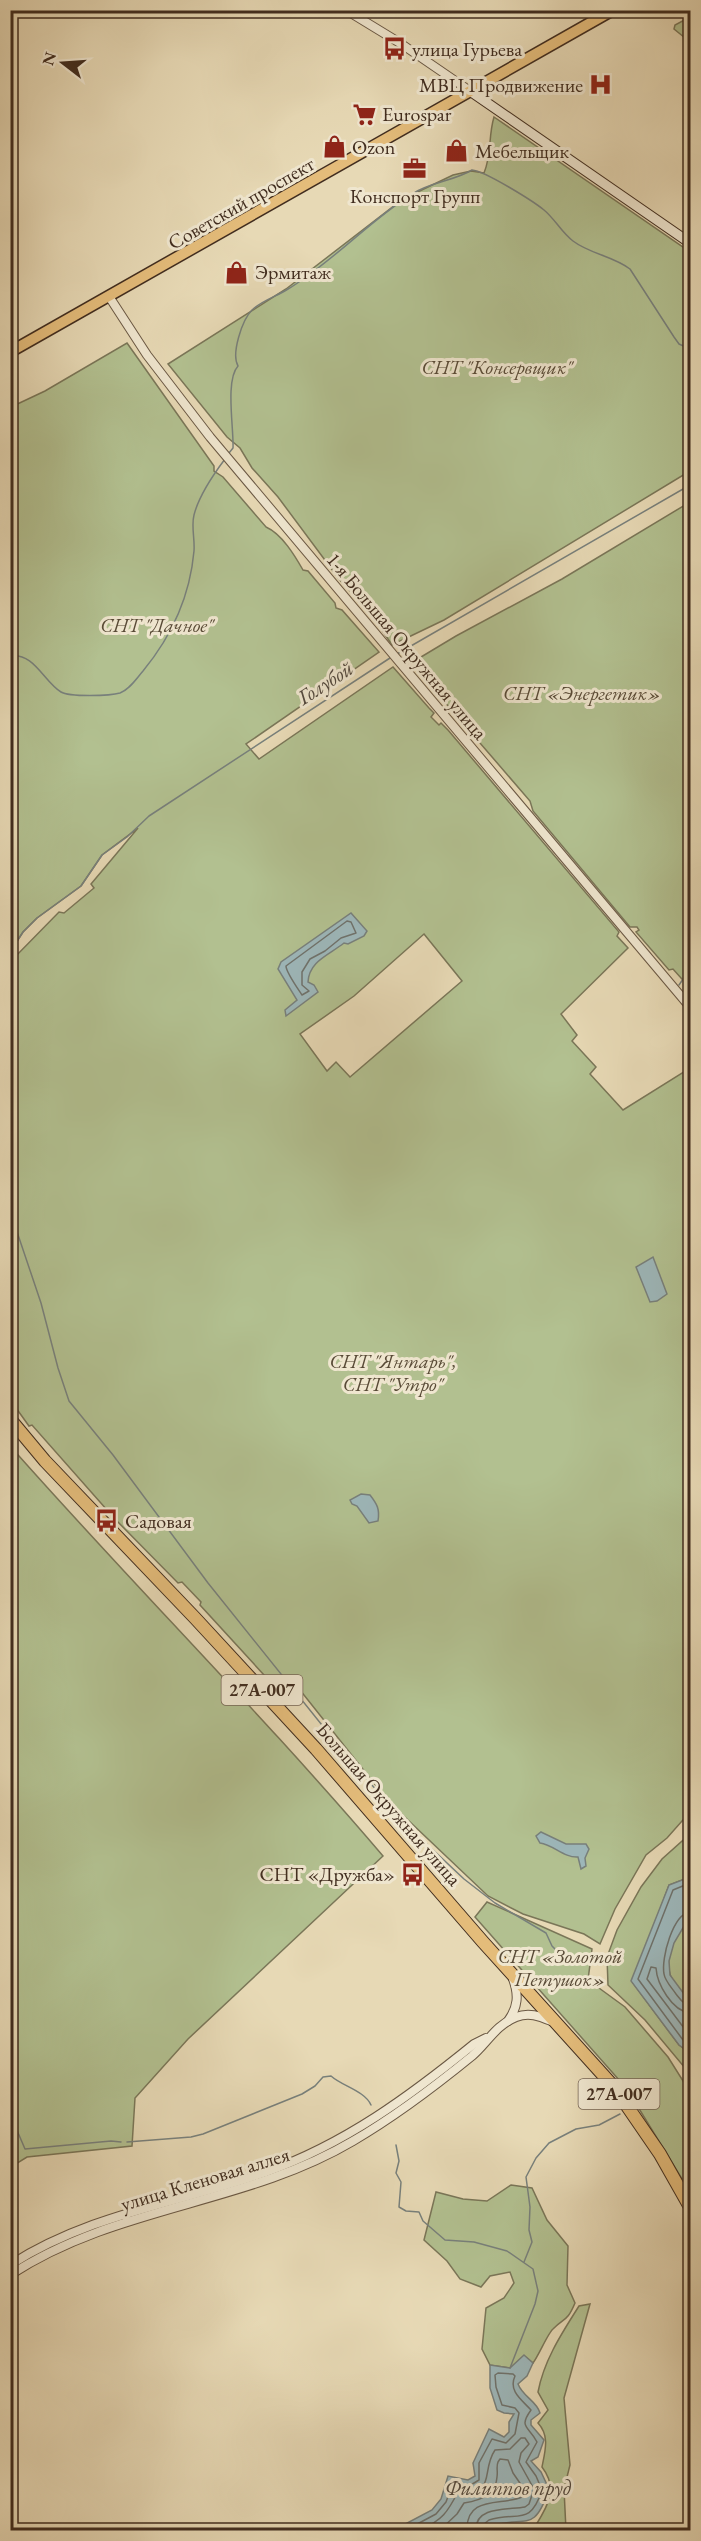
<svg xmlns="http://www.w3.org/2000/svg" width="701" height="2541" font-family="'EB Garamond',serif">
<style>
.green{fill:#b2c090;stroke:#7a7658;stroke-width:1.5;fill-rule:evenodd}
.water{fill:#9db7ba;stroke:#78807c;stroke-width:1.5}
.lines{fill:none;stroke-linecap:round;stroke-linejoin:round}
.shore{stroke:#6f726c;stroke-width:1.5}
.stream{stroke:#78807c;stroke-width:1.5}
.tertiary-casing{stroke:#6a5844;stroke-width:10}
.secondary-casing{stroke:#412d1f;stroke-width:11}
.primary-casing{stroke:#412d1f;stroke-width:13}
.trunk-casing{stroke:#412d1f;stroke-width:14}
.tertiary{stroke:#efe6cf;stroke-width:8}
.secondary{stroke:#efe6cf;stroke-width:9}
.primary{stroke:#e4bc7a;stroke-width:10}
.trunk{stroke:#e4bc7a;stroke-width:12}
.labels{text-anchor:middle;stroke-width:6;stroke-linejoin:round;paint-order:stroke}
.shield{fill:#efe6cf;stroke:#756454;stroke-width:1.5}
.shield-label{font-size:18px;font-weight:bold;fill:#412d1f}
.poi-label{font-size:20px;fill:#412d1f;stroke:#efe6cf;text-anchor:start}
.street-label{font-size:20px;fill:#412d1f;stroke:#efe6cf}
.park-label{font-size:20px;font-style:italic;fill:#584a36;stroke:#efe6cf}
.water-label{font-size:21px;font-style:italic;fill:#53493e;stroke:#efe6cf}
</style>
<rect width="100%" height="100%" fill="#e7d9b5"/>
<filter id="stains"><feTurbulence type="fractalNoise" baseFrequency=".00333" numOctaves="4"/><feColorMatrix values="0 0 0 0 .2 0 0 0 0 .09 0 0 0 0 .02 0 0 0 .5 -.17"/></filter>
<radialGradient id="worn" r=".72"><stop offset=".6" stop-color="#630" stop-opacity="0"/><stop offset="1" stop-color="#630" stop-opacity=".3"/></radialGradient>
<g class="green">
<polygon points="690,17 690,42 674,29 675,25"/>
<path d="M494 117 690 252V471L444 620 392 645 369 611 339 579 278 497 252 468 240 448 227 437 168 364 286 289 403 199 453 175 471 171 484 173C492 154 488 137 494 117Z"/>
<path d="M127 343 214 466V471L223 477 266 527C282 534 295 556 303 570L308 571 335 603 336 608 342 610 379 652 246 744 259 759 393 667 429 708 434 713 431 717 439 725 441 723 448 730 619 932 617 936 628 948 561 1014 577 1035 572 1041 596 1067 590 1074 623 1110 690 1068V1812L667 1838 646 1855 615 1909 600 1944 584 1934 523 1914 488 1896 389 1802 300 1690 286 1699 200 1605 201 1602 182 1582 178 1583 115 1519 32 1425 29 1426 11 1401 10 980 16 976 11 967V961L59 912 64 913 94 888 91 884 138 828 102 855 81 886 37 918 23 932 14 946 11 944V407L45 391ZM424 934 462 981 350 1077 336 1062 327 1071 300 1034 354 996Z"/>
<polygon points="690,502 690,988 673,969 669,970 636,932 639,930 637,927 630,927 533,811 530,801 411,663 456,636 562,579"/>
<path d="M11 1447C133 1585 264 1716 383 1856L188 2039 135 2098 132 2146 27 2157 11 2167Z"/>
<polygon points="690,1834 690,1877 669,1885 633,1983 679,2045 690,2053 690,2074 645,2020 608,1985 607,1957 617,1930 641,1887 662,1859"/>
<polygon points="487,1902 592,1949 588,1980 625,2007 668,2057 690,2092 690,2192 627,2089 475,1917"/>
<path d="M690 1916V2002C684 1995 672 1983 670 1974 664 1958 678 1927 690 1916Z"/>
<path d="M511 2185 532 2188 547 2220 568 2246 567 2285 575 2303C567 2322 565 2317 553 2329 548 2333 539 2355 533 2363L524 2356 510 2368 490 2365 482 2349 486 2308 504 2298 514 2283 510 2272 490 2276 481 2287 460 2279 447 2261 424 2240 436 2192 463 2199 487 2201Z"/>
<path d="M590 2304 564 2398 570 2465 564 2489 566 2530H497L536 2525C549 2504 558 2488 542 2467 545 2451 550 2436 538 2423L548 2410 538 2392C544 2360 562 2333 579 2306Z"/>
</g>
<g class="water">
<path d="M351 913 367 931 364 936 348 944 344 943C329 955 309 961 308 982L314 985 318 992 286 1016 285 1010 297 1000 278 969 281 962Z"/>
<polygon points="653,1257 667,1294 657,1301 650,1302 636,1267"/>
<path d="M361 1494 370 1495C377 1504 380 1509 378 1521L369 1523 357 1506 352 1504 350 1500Z"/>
<path d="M541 1832 566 1844H586L589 1849 585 1858 586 1866 581 1869 578 1857C564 1858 554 1845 540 1843L536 1836Z"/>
<polygon points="690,1877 690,1916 674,1943 669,1961 670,1975 690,2002 690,2053 679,2045 631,1981 669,1885"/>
<path d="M524 2355 533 2363 527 2376 518 2384C523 2397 537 2401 540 2413L531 2420V2425L544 2440 538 2457 531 2461 541 2472 549 2489C534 2535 526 2515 490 2526V2530H394L432 2510 441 2499 448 2476 468 2480 475 2476 473 2463 489 2429 504 2437 509 2432V2422L514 2414 504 2413 497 2410 490 2388V2365L510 2368Z"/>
</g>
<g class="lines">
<g class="shore">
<path d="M347 921 351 922 356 933 341 938 325 951 310 959 302 972V985L309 991 302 995C298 989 286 972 286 966Z"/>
<polyline points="690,1883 673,1890 638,1979 683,2040 690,2045"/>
<path d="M690 1912C673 1914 661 1958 664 1974 665 1981 672 1988 676 1994 681 2000 683 2004 690 2005"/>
<path d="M690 2013C672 2011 657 1984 656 1968L651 1967 647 1979 690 2036"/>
<path d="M406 2530 436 2514 446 2502 453 2483 469 2486 479 2480V2463L492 2439 506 2443 515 2434 519 2413 515 2408 502 2405 496 2387 495 2375 498 2373 513 2374 515 2376C508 2391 522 2400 531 2410 518 2428 529 2426 537 2442L526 2462 536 2476 542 2490C530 2527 518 2511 489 2520L484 2524V2530"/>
<path d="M421 2530C443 2519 447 2513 458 2492 498 2495 480 2472 495 2450L510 2449 521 2438H525L529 2444 521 2453 519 2462 534 2489 529 2504 525 2507C508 2510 475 2506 476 2530"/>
<path d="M440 2530 457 2514 464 2503C478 2501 496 2495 497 2477 498 2471 496 2467 498 2462L500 2459 508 2460 513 2473 524 2489 522 2497C502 2506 466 2495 467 2530"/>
</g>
<g class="stream">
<path d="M229 453 233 448C234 429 225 380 238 366 231 354 242 320 252 310 261 301 277 296 288 289 297 284 306 277 314 271 348 246 377 216 412 194 430 182 454 181 472 170 485 171 533 201 544 210 555 219 562 233 573 241 590 254 613 256 630 269L674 337 679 344 690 349"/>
<polyline points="397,654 690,485"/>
<path d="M10 656C34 652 44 682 61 692 69 697 110 696 120 693 130 689 136 679 143 671 171 637 190 596 194 551 195 539 191 526 194 515 199 495 213 475 225 459"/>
<polyline points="10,952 23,932 37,918 81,886 102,855 127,837 149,816 390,658"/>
<polyline points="679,985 690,969"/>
<polyline points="10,1211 41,1303 58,1368 69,1401 113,1455 208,1583 354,1765 404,1821"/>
<polyline points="413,1831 464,1879 495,1903 546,1933 552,1946 561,1955"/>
<polyline points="10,2114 25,2149 111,2141 121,2142"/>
<path d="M127 2142 191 2137 203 2134 302 2094 315 2086 323 2077 331 2076C342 2086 365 2091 371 2105"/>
<polyline points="396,2145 399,2161 396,2173 401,2182 399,2207 406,2211 419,2212 423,2221 445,2240 474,2242 507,2251 533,2269 538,2291 535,2304 510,2368"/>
<polyline points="524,2262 532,2242 529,2230 530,2207 526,2177 536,2158 549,2143 576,2129 599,2125 620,2114"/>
</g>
<defs>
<g id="tertiary">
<polyline points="346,10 400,43 470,91"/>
<polyline points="110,298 147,355 210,437 690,1007"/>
<path d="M508 2021C518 2007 519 1995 513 1979"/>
<path d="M10 2265C89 2214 179 2203 266 2172 345 2144 410 2096 474 2044L486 2038"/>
<path d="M10 2275C117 2205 245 2205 353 2141 396 2116 434 2087 472 2056 487 2043 496 2025 516 2017 529 2012 539 2016 551 2021"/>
</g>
<polyline id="secondary" points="470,91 690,243"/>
<polyline id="primary" points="10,352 613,10"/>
<polyline id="trunk" points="10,1419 45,1461 195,1618 316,1749 483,1942 614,2087 660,2154 690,2207"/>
</defs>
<use href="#tertiary" class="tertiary-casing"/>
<use href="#secondary" class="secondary-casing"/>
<use href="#primary" class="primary-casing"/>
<use href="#trunk" class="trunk-casing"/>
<use href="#tertiary" class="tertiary"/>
<use href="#secondary" class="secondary"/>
<use href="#primary" class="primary"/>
<use href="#trunk" class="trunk"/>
</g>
<defs>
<symbol id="bus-bare" viewBox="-9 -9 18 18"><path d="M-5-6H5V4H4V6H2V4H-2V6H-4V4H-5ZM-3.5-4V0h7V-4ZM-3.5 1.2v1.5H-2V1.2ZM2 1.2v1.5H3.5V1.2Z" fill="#8f2418" stroke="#efe6cf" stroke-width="2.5" paint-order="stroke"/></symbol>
<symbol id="hospital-bare" viewBox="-9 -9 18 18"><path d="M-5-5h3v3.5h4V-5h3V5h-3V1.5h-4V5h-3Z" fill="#8f2418" stroke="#efe6cf" stroke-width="2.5" paint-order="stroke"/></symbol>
<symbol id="supermarket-bare" viewBox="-9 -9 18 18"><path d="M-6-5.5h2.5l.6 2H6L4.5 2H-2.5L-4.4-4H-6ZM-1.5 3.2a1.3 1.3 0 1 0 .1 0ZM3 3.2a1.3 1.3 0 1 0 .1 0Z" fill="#8f2418" stroke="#efe6cf" stroke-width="2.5" paint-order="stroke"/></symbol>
<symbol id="shop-bare" viewBox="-9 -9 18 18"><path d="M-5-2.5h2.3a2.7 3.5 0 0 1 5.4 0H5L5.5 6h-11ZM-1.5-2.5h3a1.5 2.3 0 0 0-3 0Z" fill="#8f2418" stroke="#efe6cf" stroke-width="2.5" paint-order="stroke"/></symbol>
<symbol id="office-bare" viewBox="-9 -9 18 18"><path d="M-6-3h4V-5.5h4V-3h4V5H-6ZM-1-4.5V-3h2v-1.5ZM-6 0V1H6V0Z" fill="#8f2418" stroke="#efe6cf" stroke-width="2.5" paint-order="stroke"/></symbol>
</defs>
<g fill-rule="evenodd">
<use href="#bus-bare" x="378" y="32" width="33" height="33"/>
<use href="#hospital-bare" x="584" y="68" width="33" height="33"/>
<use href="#supermarket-bare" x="348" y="98" width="33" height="33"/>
<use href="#shop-bare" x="318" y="130" width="33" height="33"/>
<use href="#shop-bare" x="440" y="134" width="33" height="33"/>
<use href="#office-bare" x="398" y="152" width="33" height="33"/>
<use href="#shop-bare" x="220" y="256" width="33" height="33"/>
<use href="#bus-bare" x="90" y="1504" width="33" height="33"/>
<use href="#bus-bare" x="396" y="1858" width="33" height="33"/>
</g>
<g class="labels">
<g class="shield">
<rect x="221.5" y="1675" width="81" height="30" rx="4.5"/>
<rect x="578.5" y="2079" width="81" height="30" rx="4.5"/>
</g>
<g class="shield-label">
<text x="262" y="1696">27А-007</text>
<text x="619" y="2100">27А-007</text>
</g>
<g class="poi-label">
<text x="412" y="56">улица Гурьева</text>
<text x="583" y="92" text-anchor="end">МВЦ Продвижение</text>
<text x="382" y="121">Eurospar</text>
<text x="352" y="154">Ozon</text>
<text x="475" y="158">Мебельщик</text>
<text x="415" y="203" text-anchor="middle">Конспорт Групп</text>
<text x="255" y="279">Эрмитаж</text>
<text x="125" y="1528">Садовая</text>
<text x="395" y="1881" text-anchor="end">СНТ «Дружба»</text>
</g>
<g class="street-label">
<text transform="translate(241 203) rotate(-30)" y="7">Советский проспект</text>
<text transform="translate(407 646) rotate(50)" y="7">1-я Большая Окружная улица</text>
<text transform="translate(389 1804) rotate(49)" y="7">Большая Окружная улица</text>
<text transform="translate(205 2179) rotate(-17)" y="7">улица Кленовая аллея</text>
</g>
<g class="park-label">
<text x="497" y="374">СНТ "Консервщик"</text>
<text x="157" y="632">СНТ "Дачное"</text>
<text x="582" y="700">СНТ «Энергетик»</text>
<text x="393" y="1368">СНТ "Янтарь",<tspan x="393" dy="23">СНТ "Утро"</tspan></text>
<text x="560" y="1963">СНТ «Золотой<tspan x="560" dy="23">Петушок»</tspan></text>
</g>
<g class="water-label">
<text transform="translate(325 683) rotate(-33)" y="7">Голубой</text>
<text x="508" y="2495">Филиппов пруд</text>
</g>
</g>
<rect width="701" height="2541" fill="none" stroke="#e7d9b5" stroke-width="36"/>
<rect x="12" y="12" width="677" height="2517" fill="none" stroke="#412d1f" stroke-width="3"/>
<rect x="18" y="18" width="665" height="2505" fill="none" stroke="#412d1f" stroke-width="1.5"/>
<g transform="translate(63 63) rotate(287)" stroke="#efe6cf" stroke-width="4.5" paint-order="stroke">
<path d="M0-4.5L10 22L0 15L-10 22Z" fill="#412d1f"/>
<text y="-9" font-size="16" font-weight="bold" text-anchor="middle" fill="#412d1f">N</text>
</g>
<rect width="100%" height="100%" filter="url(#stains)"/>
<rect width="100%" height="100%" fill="url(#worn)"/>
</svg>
